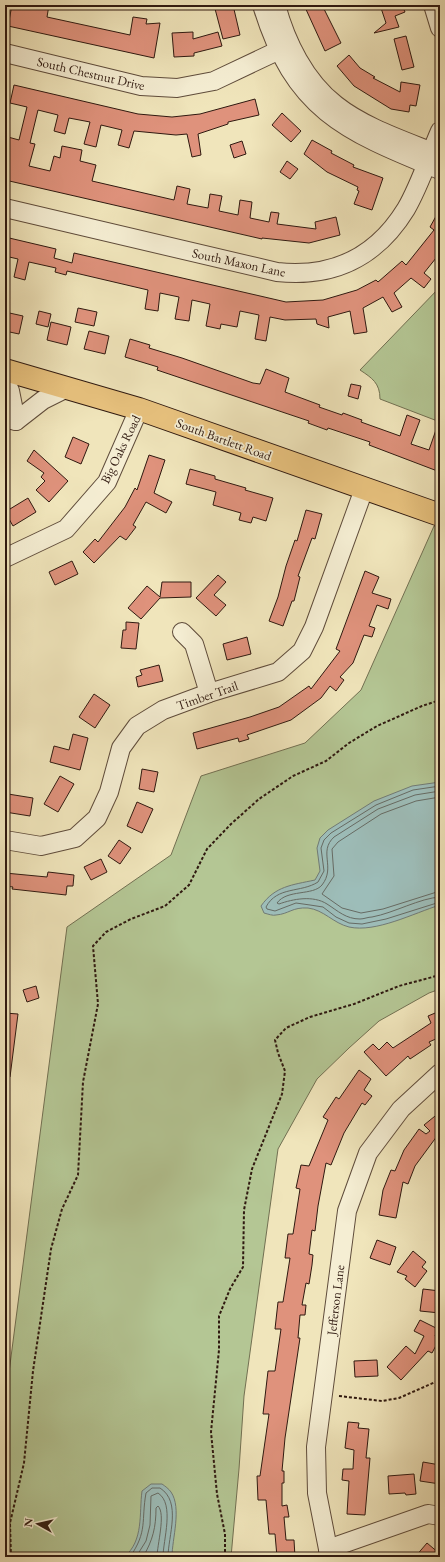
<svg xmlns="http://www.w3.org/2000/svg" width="445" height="1562" font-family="'EB Garamond',serif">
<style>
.green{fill:#b4c694;stroke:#727052}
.water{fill:#9dbdb9;stroke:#717b75}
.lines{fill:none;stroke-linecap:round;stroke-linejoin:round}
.shore{stroke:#666b64;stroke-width:1}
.building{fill:#df927c;stroke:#2f1910}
.minor-casing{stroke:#5f4c3b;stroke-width:20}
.major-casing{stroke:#2f1910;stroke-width:24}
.path{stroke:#2f1910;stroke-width:2;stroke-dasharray:3 2;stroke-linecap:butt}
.minor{stroke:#f5eed3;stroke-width:18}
.major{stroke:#e8c27e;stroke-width:22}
.labels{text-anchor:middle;stroke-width:3.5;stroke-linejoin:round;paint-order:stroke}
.street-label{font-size:13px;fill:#2f1910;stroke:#f5eed3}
</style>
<rect width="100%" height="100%" fill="#f0e5bb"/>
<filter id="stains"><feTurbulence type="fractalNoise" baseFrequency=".005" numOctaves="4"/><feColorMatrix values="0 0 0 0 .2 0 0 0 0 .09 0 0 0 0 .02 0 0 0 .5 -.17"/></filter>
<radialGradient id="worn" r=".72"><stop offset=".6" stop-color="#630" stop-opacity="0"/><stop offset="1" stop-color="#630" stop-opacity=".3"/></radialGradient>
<g class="green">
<path d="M440 287V422L380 399C380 383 372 378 360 370Z"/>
<polygon points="434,526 440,529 440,989 429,993 379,1021 349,1048 317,1079 278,1149 244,1396 239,1469 231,1557 5,1557 5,1403 67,927 171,855 201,776 305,743 361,690"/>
</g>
<g class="water">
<path d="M440 782V905C414 913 376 933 349 927 333 923 324 910 308 908 292 907 289 914 276 915 273 916 268 914 264 913L261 906C275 886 292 885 315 880L320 871 317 848 320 838 328 830 374 801 412 786Z"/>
<path d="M151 1484H162C165 1486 169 1489 171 1492 182 1508 172 1539 172 1557H124C144 1541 139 1513 142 1491Z"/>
</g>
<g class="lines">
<g class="shore">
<path d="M440 786 413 790 376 805 331 833 324 840 321 848 324 871 318 882C301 893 277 886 266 907L267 909 275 911 296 903 310 905 323 907 336 917 349 923 362 924 386 919 440 902"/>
<path d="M440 791 415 795 378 809 334 837C318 852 336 867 322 885 313 896 287 889 277 903L279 904C293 899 313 895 327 904 338 911 346 919 360 919 364 919 368 917 372 917 394 913 420 898 440 897"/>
<polyline points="440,797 416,801 381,814 338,842 332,849 334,876 322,894 342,908 361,913 383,909 440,891"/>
<path d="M130 1557C148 1531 141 1521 146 1493L152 1488H160C182 1502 168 1536 168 1557"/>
<path d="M136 1557 146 1541 150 1525 151 1496 158 1493C175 1504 163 1540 163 1557"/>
<path d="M143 1557C153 1540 156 1527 156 1508L158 1506C166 1514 157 1545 157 1557"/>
</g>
</g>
<g class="building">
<polygon points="12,5 49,5 47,17 130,35 133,17 147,19 146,24 160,23 154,58 8,26"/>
<polygon points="214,5 233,5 240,35 223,39"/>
<polygon points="304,5 322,5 341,43 325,51"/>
<polygon points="380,5 402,5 405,12 395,16 399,27 374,33 386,23"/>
<polygon points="193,32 193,39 218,32 222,46 194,53 194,56 174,57 172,33"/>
<polygon points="406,36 414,67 402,70 394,39"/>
<polygon points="349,55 360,68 375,77 373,78 400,92 401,82 420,85 416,106 410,105 409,112 391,109 354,86 337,66"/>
<polygon points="14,85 138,114 172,117 200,114 255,99 259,115 228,122 228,124 198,134 201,155 192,157 187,134 176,135 134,131 129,148 118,145 122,130 101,125 96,147 84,144 90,122 69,118 65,134 54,131 58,115 38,110 30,143 35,144 29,166 50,171 54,156 60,158 62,146 82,150 80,161 96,165 92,181 174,200 177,186 190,189 187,204 208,208 210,194 222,196 219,211 238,215 240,200 252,202 250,218 269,222 271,212 279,213 277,224 316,229 315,222 336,217 340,235 309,243 262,238 262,239 5,180 5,151 8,137 19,140 27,107 10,103"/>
<polygon points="282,113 301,131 291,142 272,125"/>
<polygon points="312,140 332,151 331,153 354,165 353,167 383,178 372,210 354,204 359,191 357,190 358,187 327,172 304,154"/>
<polygon points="242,141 246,154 234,158 230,145"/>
<polygon points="287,161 298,169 290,179 280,172"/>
<polygon points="440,209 440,253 424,273 431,279 424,288 411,278 394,293 402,307 392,312 383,297 363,308 367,332 354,334 350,311 328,317 329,328 317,324 316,319 285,320 270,317 266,341 255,339 259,315 240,311 237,327 221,324 220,329 206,326 210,304 192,300 189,321 175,319 179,297 160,293 158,311 145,309 148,290 67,271 66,275 55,272 56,268 29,262 25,280 14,277 18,259 5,256 5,237 56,249 54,258 72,263 74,253 286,302 323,300 357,290 376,280 378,282 402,261 406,265 434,230 430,227"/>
<polygon points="78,308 97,312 94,326 75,322"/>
<polygon points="39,311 51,314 48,327 36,324"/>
<polygon points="5,312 23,316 19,334 5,331"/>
<polygon points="51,322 71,327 67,345 47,340"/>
<polygon points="89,331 109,336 105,354 84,349"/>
<polygon points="130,339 150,345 149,348 182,358 253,383 260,384 266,369 289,378 285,392 320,405 319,407 342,415 343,413 362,420 361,422 400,436 407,415 420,420 411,444 429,450 438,424 440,424 440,472 369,445 370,442 328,428 327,430 308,423 309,421 157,370 158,367 125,357"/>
<polygon points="351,384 361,386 358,399 348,396"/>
<polygon points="73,437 89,444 81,464 65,457"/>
<polygon points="34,450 68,481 49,502 36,490 45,481 41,477 44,473 27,461"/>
<polygon points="149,455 165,460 154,493 172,502 166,513 146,502 133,525 136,527 126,540 120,536 94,563 83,552 95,539 98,542 125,507 135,488 137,490"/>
<polygon points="190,469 215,476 215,479 246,488 245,490 273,498 266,521 253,517 251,523 239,520 241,513 213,505 216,492 186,484"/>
<polygon points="28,498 36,512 13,526 5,512"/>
<polygon points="306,510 322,514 315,539 312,538 298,576 300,577 294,601 292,601 283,626 269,621 278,597 286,566 295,540 297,541"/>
<polygon points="72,561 78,574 55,585 49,572"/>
<polygon points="365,571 379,577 372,593 391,599 388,609 377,605 369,626 375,628 372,637 364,635 353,663 340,677 344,680 336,691 330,686 321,698 291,720 247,735 249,739 239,742 238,738 197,749 193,733 250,717 279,707 309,686 311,689 340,651 336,649"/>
<polygon points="218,575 226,582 214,595 226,605 216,616 196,598"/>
<polygon points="162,582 191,582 191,597 160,598 141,619 128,608 147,586 160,597"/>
<polygon points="126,622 139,623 136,649 121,648 123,630 126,630"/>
<polygon points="247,637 251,654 227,660 223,644"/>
<polygon points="159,665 163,681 138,687 136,677 142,675 140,670"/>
<polygon points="94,694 110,705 95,728 79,717"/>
<polygon points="73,734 88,738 80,770 50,762 54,746 69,750"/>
<polygon points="142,769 158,772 154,792 139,789"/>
<polygon points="60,776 74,784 58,812 44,804"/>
<polygon points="8,794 33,798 30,816 5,812"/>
<polygon points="137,802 153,809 142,833 127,826"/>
<polygon points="119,840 131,848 120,864 108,856"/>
<polygon points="101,859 107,872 91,880 84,867"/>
<polygon points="48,872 74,875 73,886 67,886 66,895 12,889 13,887 5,886 5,873 47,877"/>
<polygon points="36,986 39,998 27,1002 23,990"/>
<polygon points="440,1011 440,1043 438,1038 429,1042 431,1045 410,1059 408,1056 386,1076 364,1052 373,1044 379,1050 387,1042 393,1048 431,1023 428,1016"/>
<polygon points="5,1013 18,1014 10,1077 5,1077"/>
<polygon points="359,1070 371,1079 364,1090 372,1096 365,1105 362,1103 344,1133 331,1165 326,1163 318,1206 315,1231 312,1230 309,1254 313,1255 312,1265 309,1284 306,1283 302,1305 306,1305 305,1315 300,1315 298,1338 300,1338 285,1438 282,1471 284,1471 284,1483 282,1483 282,1506 287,1505 289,1517 284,1517 286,1540 294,1540 295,1557 277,1557 275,1534 269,1534 266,1500 258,1500 257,1476 260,1476 269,1414 263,1414 268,1371 275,1371 281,1329 275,1329 278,1302 283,1302 290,1258 285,1258 288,1234 293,1234 300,1189 296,1188 301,1165 309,1166 328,1120 323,1117 336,1097 339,1099"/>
<polygon points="440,1112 440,1132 415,1166 408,1184 403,1182 396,1218 379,1215 383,1190 391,1170 395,1171 404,1150 419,1129 426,1134 430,1131 424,1125"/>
<polygon points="377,1240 396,1247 390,1265 370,1258"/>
<polygon points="413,1251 426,1262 422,1267 427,1271 415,1287 405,1279 407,1276 397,1272"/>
<polygon points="423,1289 440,1291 440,1313 420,1311"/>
<polygon points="420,1320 438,1329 435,1336 440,1338 432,1353 428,1351 401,1380 387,1367 406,1346 415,1354 424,1336 414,1331"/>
<polygon points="377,1360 378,1376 355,1377 354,1361"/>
<polygon points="348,1422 359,1423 358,1428 369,1429 366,1458 370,1458 365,1515 347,1514 349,1481 342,1480 343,1469 353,1469 354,1450 345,1448"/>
<polygon points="423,1462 440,1465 440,1484 420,1481"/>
<polygon points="414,1474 416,1494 406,1495 405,1493 389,1494 388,1476"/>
<polygon points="427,1543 440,1554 440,1557 415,1557"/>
</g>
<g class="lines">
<defs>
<g id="minor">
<path d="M262 5C294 111 345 131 440 170"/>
<path d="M276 5C286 42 305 81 336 105 365 128 406 141 440 155"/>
<polyline points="433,5 440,28"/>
<polyline points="5,53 141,86 177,88 214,81 290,45"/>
<path d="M5 208 277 272C332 278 376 258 406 209 420 185 429 156 440 131"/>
<polyline points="5,379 10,391 16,421"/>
<polyline points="5,419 16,421 43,400 67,388"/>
<polyline points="5,558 66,529 107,482 139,409"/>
<polyline points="182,632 194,644 209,693"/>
<polyline points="5,840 41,846 75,838 97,818 109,792 121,748 137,726 163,710 209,693 278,672 302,651 314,627 364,489"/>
<polyline points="328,1549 428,1514 440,1516"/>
<polyline points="332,1557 328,1549 317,1493 316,1447 347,1211 368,1153 401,1109 440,1073"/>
</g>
<polyline id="major" points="5,370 139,409 440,515"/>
</defs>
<use href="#minor" class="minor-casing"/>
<use href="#major" class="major-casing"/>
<g class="path">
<polyline points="339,1396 382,1401 399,1398 440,1380"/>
<polyline points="11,1557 10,1523 24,1463 33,1371 51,1249 62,1209 78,1175 83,1082 98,1004 93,946 106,932 131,919 165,906 189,885 207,849 231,824 259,799 293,776 326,761 349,743 377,726 422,706 440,700"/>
<polyline points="225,1557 225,1534 217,1494 211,1432 219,1350 219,1316 230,1289 243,1267 244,1210 252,1169 282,1094 285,1071 278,1053 275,1040 286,1028 310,1017 354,1004 399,986 440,975"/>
</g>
<use href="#minor" class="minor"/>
<use href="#major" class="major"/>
</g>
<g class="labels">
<g class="street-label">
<text transform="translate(91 73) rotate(13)" y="5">South Chestnut Drive</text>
<text transform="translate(239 262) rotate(12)" y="5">South Maxon Lane</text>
<text transform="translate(224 439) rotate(20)" y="5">South Bartlett Road</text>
<text transform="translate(120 449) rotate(-64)" y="5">Big Oaks Road</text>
<text transform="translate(207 695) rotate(-19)" y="5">Timber Trail</text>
<text transform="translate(335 1300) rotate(-83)" y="5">Jefferson Lane</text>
</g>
</g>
<rect width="445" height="1562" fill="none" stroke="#f0e5bb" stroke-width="20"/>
<rect x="6" y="6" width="433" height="1550" fill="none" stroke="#2f1910" stroke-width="2"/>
<rect x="10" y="10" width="425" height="1542" fill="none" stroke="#2f1910"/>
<g transform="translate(38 1524) rotate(278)" stroke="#f5eed3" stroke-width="3" paint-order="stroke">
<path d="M0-3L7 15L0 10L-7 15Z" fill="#2f1910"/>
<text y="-6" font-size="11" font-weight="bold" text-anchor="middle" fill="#2f1910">N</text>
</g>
<rect width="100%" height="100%" filter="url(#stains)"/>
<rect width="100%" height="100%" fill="url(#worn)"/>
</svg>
